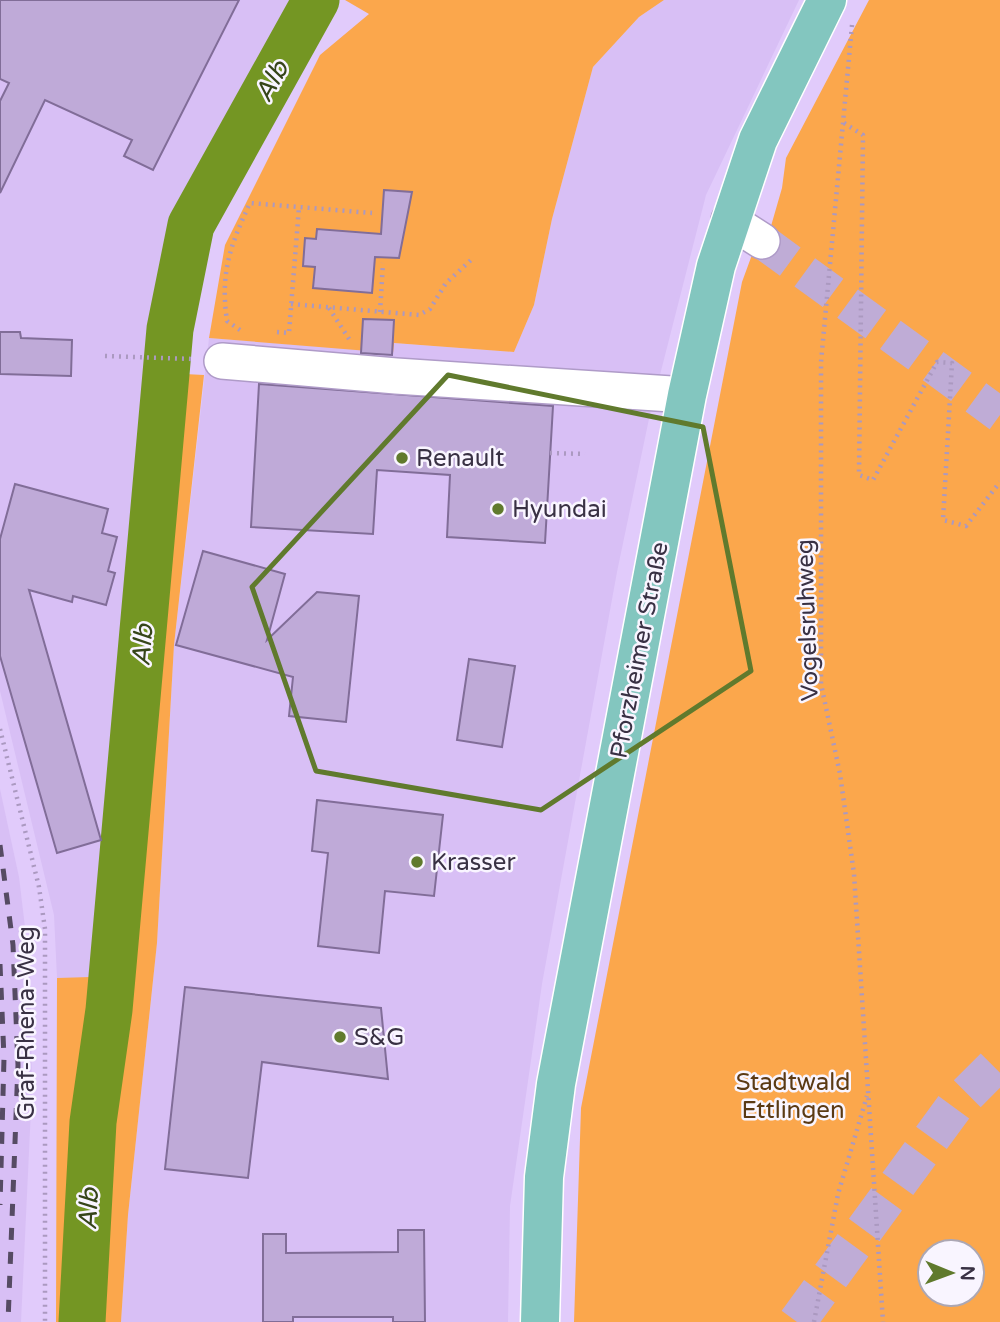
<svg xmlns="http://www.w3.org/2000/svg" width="1000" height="1322" font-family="'Varela Round',sans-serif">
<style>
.built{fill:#d8bff5}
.green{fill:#fba74c;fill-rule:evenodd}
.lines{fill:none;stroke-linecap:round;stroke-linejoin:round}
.river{stroke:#749623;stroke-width:47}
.building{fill:#bfaad8;stroke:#816d98;stroke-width:2}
.minor-tunnel{stroke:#bfacd6;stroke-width:35;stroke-dasharray:35 18;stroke-linecap:butt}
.major-tunnel{stroke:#bfacd6;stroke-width:38;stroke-dasharray:38 19;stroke-linecap:butt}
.minor-casing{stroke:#af9bc8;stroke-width:38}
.major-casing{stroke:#fff;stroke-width:41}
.path{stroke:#ab99c0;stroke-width:4.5;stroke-dasharray:2 5;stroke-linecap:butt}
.minor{stroke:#fff;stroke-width:35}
.major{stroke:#83c6bf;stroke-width:38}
.rail{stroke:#564b63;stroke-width:5;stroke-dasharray:12 12;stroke-linecap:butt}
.marked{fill:none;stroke:#607a2d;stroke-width:5;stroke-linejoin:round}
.poi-dot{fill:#607a2d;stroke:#f9f5ff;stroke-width:2.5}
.labels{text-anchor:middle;stroke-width:5;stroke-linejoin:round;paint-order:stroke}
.poi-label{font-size:24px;fill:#393144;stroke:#f9f5ff;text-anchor:start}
.street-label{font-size:24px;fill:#393144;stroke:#f9f5ff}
.park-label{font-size:24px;fill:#5b3a14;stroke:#f9f5ff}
.water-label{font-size:26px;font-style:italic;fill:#364519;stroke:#f9f5ff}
</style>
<rect width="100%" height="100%" fill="#e1cbfb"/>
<g class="built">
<polygon points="0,0 303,0 174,218 145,372 91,978 57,978 54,915 0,691"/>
<polygon points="664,0 799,0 706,195 650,414 617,572 542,984 510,1206 508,1322 121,1322 128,1215 157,943 174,645 209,338 393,352 393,343 514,352 534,305 552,219 593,67 639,17"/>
<polygon points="0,789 19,877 30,969 32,1088 21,1322 0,1322"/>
</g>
<g class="green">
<polygon points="345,0 664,0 639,17 593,67 552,219 534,305 514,352 394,343 393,353 209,338 225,245 320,55 369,14"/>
<path d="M869 0H1000V1322H574L581 1108 742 282 753 252 772 268 788 250 769 233 782 188 786 158ZM930 1252H972V1294H930Z"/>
<polygon points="145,372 204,375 174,645 157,943 128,1215 121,1322 56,1322 57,978 91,977"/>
</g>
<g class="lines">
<polyline class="river" points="82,1322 93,1122 109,1010 170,329 191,225 316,0"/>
</g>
<g class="building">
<polygon points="0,0 239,0 153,170 124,156 132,140 45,100 0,193 0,101 9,83 0,79"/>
<polygon points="384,190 412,192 399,258 375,257 372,293 313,288 315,267 303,266 305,238 316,239 317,229 381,234"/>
<polygon points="782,244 789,250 772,268 763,261 779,252"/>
<polygon points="363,319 394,320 392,355 361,353"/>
<polygon points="0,332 20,332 21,338 72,340 71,376 0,374"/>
<polygon points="259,384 553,406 545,543 447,537 450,475 377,470 373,534 251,527"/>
<polygon points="15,484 108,509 102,533 117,537 108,571 115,573 106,605 73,596 72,602 29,590 101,840 57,853 0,656 0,539"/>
<polygon points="203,551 285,574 267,640 317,592 359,596 346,722 289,716 293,677 176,645"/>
<polygon points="469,659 515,666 502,747 457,740"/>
<polygon points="317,800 443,815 434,896 385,891 379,953 318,946 328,853 312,851"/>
<polygon points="185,987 381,1008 388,1079 262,1062 248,1178 165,1169"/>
<polygon points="398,1230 424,1230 425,1322 393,1322 393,1317 293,1317 293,1322 263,1322 263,1234 286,1234 286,1253 398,1252"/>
</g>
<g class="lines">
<polyline class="minor-tunnel" points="762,241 1000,415"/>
<polyline class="major-tunnel" points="797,1322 954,1107 1000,1061"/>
<defs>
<g id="minor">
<polyline points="729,220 762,241"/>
<polyline points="222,361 396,376 687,395"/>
</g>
<polyline id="major" points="540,1322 544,1177 556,1084 687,395 716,266 758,140 827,0"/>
</defs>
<use href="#minor" class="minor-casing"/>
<use href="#major" class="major-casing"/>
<g class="path">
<polyline points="852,25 821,362 821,684 840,774 854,874 883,1322"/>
<polyline points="844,123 863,135 859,475 873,480 937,362 952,363 943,520 966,526 1000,482"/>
<polyline points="291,304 419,315 430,309 446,283 471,260"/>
<polyline points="329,308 351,342"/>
<polyline points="380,312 383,263"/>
<path d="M240 330 227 321C220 273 230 246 250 203L372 213"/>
<polyline points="277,332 289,333 299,207"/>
<polyline points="105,356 193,359"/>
<polyline points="550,453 585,454"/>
<polyline points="0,729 39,887 45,929 45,1322"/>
<polyline points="814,1322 838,1194 867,1096"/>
</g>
<use href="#minor" class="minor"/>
<use href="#major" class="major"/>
<g class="rail">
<polyline points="0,845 13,945 18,1065 8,1322"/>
<polyline points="0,964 4,1058 0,1205"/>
</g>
</g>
<path class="marked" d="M448 375 703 427 751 671 541 810 316 771 252 587Z"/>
<g class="poi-dot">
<circle cx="402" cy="458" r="7"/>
<circle cx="498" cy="509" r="7"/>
<circle cx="417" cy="862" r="7"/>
<circle cx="340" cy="1037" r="7"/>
</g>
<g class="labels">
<g class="poi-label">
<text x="416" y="466">Renault</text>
<text x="512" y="517">Hyundai</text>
<text x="431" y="870">Krasser</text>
<text x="354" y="1045">S&amp;G</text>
</g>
<g class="street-label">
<text transform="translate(807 620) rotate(-92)" y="8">Vogelsruhweg</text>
<text transform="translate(639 650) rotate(-79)" y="8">Pforzheimer Straße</text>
<text transform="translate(26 1023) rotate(-90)" y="8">Graf-Rhena-Weg</text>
</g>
<g class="park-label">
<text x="793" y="1090">Stadtwald<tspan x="793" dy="28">Ettlingen</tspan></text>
</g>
<g class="water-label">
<text transform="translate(271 81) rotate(-61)" y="9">Alb</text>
<text transform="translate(142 645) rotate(-85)" y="9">Alb</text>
<text transform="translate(88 1209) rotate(-87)" y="9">Alb</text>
</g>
</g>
<g transform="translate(951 1273) rotate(91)"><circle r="33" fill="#f9f5ff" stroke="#aca7b4" stroke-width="2"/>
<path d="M0-5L12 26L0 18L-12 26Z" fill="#607a2d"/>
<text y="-10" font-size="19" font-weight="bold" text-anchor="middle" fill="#393144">N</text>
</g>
</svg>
